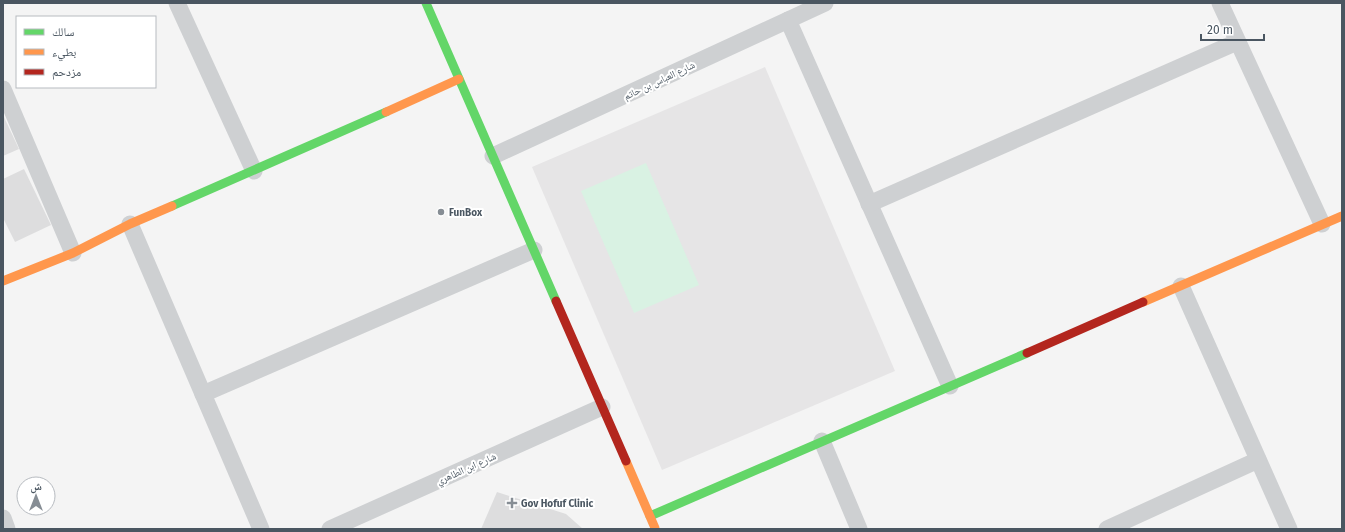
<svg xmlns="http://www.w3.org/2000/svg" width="1345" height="532" font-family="'Fira Sans','Noto Naskh Arabic',sans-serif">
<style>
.education{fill:#e6e5e6}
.green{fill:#d9f2e3}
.building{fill:#ddddde}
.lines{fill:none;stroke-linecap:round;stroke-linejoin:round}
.street{stroke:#ced0d2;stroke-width:17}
.fast{stroke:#63d668;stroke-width:9}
.slow{stroke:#ff974d;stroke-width:9}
.jam{stroke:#b3261e;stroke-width:9}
.poi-dot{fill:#868d94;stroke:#fff;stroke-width:1.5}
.labels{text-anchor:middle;stroke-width:4;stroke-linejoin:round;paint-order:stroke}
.street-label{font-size:10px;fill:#4a5661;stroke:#fff}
.poi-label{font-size:10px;font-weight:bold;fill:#4a5661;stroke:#fff;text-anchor:start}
</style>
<rect width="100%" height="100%" fill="#f4f4f4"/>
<polygon class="education" points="765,67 895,371 662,470 532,167"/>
<polygon class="green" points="646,163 699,285 634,313 581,191"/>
<g class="building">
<polygon points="3,115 19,149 3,156"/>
<polygon points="24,169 51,225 15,242 3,218 3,179"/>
<polygon points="497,492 566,514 583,529 481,529"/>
</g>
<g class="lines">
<g class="street">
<polyline points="177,3 254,171"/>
<polyline points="1220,3 1322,224"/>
<polyline points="788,20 950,386"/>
<polyline points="3,89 73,253"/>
<polyline points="493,156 825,3"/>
<polyline points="869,204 1237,42"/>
<polyline points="130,224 261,529"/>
<polyline points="1181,286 1289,529"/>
<polyline points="203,394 534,250"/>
<polyline points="822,441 859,529"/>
<polyline points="3,518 7,529"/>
<polyline points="330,529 602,407"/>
<polyline points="1107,529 1258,460"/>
</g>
<g class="fast">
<polyline points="426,3 556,301"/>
<polyline points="172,206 386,112"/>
<polyline points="650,516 1027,353"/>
</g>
<g class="slow">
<polyline points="386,112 459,79"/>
<polyline points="3,281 73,253 130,224 172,206"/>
<polyline points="1143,302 1342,216"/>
<polyline points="626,461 655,528"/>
</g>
<g class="jam">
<polyline points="556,301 626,461"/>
<polyline points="1027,353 1143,302"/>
</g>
</g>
<g class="poi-dot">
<circle cx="441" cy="212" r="4"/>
<path d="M510 497h4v4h4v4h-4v4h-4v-4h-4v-4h4z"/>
</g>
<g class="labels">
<g class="street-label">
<text transform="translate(659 80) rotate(-25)" y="4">شارع العباس بن حاتم</text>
<text transform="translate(466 468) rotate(-24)" y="4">شارع ابن الطاهري</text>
</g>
<g class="poi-label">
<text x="449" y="216">FunBox</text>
<text x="521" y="507">Gov Hofuf Clinic</text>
</g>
</g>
<rect width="1345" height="532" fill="none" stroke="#4a5661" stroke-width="8"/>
<rect x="16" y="16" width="140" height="72" fill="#ffffff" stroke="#b7bbc0"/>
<rect x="24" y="29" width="20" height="6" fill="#63d668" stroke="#b7bbc0"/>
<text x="52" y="36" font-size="12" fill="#4a5661">سالك</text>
<rect x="24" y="49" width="20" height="6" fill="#ff974d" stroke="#b7bbc0"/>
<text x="52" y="56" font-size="12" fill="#4a5661">بطيء</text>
<rect x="24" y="69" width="20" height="6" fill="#b3261e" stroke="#b7bbc0"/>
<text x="52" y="76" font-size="12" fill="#4a5661">مزدحم</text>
<g transform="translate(36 496)"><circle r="19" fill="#ffffff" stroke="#b7bbc0"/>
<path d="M0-3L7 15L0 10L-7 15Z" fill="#868d94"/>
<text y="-6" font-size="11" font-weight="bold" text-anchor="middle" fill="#4a5661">ش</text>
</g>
<path d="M1201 34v6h63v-6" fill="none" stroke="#4a5661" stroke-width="2"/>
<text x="1207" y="34" font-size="12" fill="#4a5661" stroke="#ffffff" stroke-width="3" paint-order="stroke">20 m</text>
</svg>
